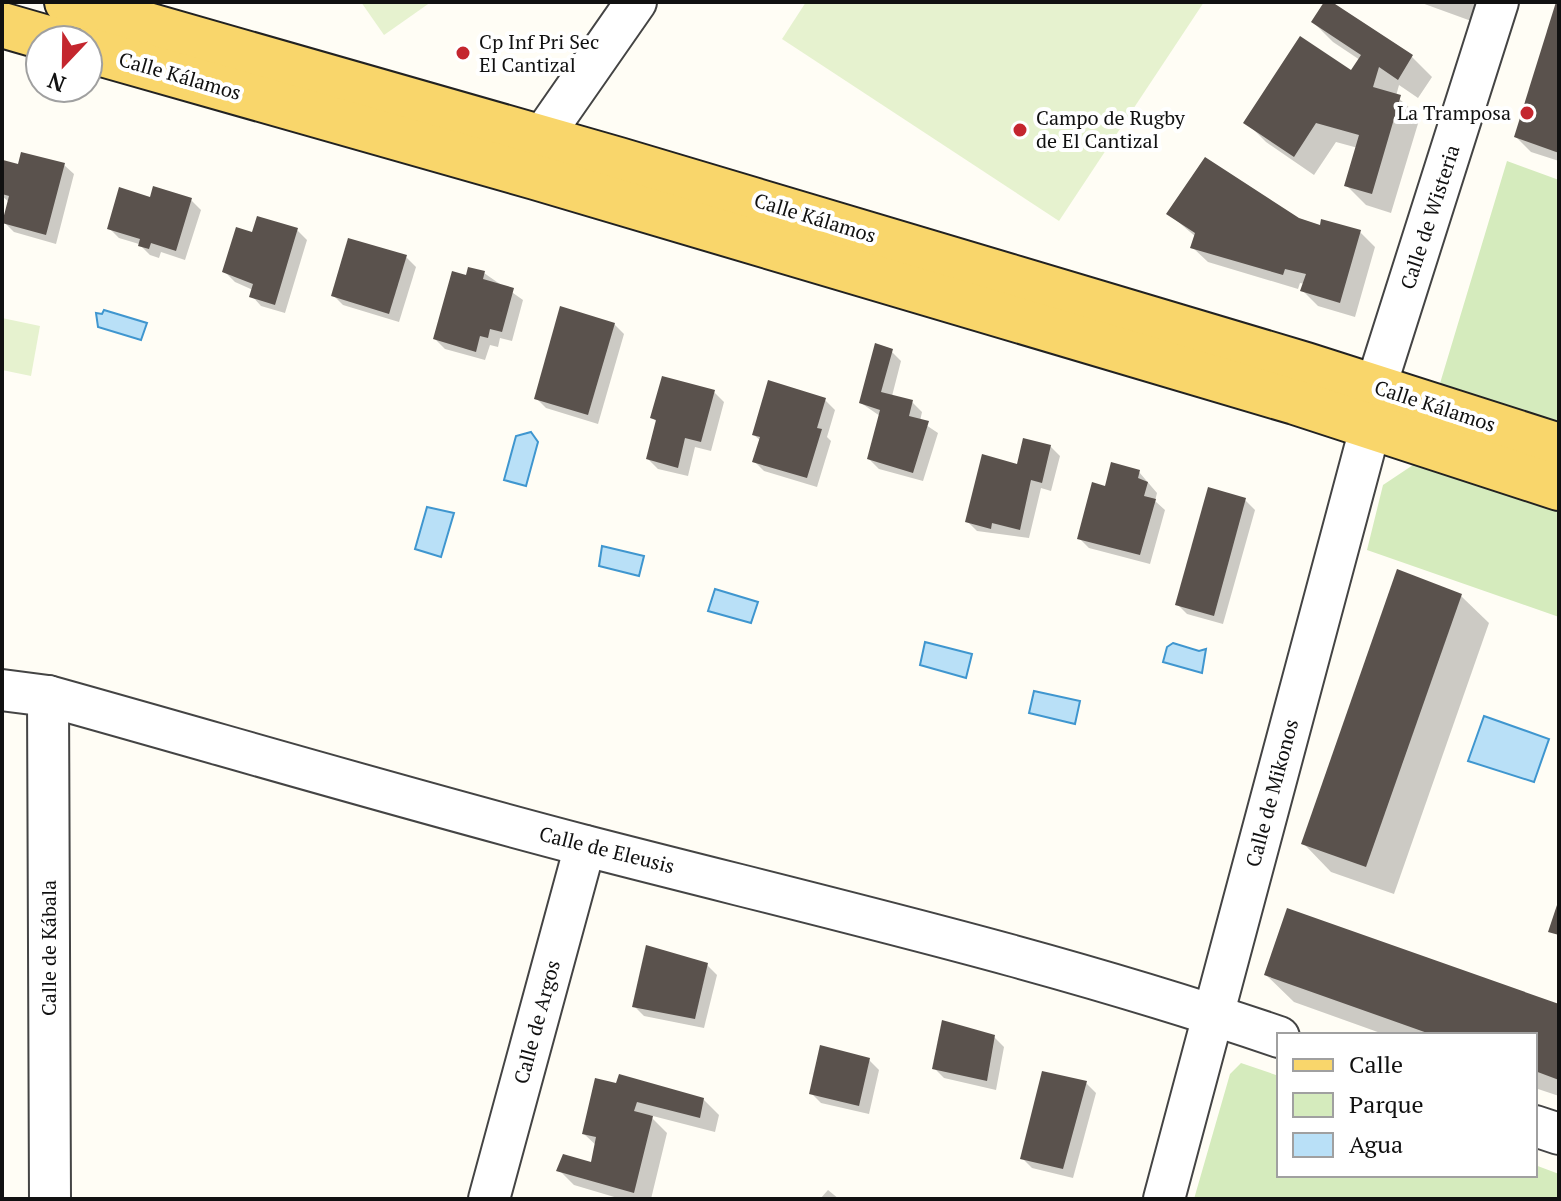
<svg xmlns="http://www.w3.org/2000/svg" width="1561" height="1201" font-family="'PT Serif',serif">
<style>
.green{fill:#d5ebbd}
.pitch{fill:#e6f2cf}
.water{fill:#b9e0f7;stroke:#3f96cf;stroke-width:2}
.shadow{fill:#0003}
.building{fill:#5a524d}
.lines{fill:none;stroke-linecap:round;stroke-linejoin:round}
.minor-casing{stroke:#444;stroke-width:44}
.major-casing{stroke:#222;stroke-width:48}
.minor{stroke:#fff;stroke-width:40}
.major{stroke:#f9d66b;stroke-width:44}
.poi-dot{fill:#c4262e;stroke:#fff;stroke-width:3}
.labels{text-anchor:middle;stroke-width:8;stroke-linejoin:round;paint-order:stroke}
.poi-label{font-size:20px;fill:#111;stroke:#fff;text-anchor:start}
.street-label{font-size:20px;fill:#111;stroke:#fff}
</style>
<rect width="100%" height="100%" fill="#fffdf5"/>
<g class="green">
<polygon points="1507,161 1559,180 1559,617 1367,550 1383,485 1416,463"/>
<polygon points="1241,1063 1279,1076 1279,1175 1535,1175 1535,1165 1559,1174 1559,1199 1194,1199 1230,1074"/>
</g>
<g class="pitch">
<polygon points="361,2 431,2 384,35"/>
<polygon points="806,2 1204,2 1059,221 782,39"/>
<polygon points="2,318 40,326 31,376 2,370"/>
</g>
<g class="water">
<polygon points="104,310 147,323 141,340 98,327 96,313 102,314"/>
<polygon points="531,432 538,442 526,486 504,480 516,436"/>
<polygon points="427,507 454,513 441,557 415,549"/>
<polygon points="602,546 644,556 639,576 599,566"/>
<polygon points="715,589 758,602 751,623 708,611"/>
<polygon points="925,642 972,654 966,678 920,665"/>
<polygon points="1173,643 1199,651 1206,649 1202,673 1163,662 1167,647"/>
<polygon points="1034,691 1080,701 1075,724 1029,713"/>
<polygon points="1484,716 1549,739 1534,782 1468,761"/>
</g>
<g class="shadow">
<polygon points="1326,2 1412,57 1432,77 1418,98 1399,85 1396,96 1420,117 1391,213 1366,205 1346,185 1358,148 1336,142 1314,175 1266,142 1246,122 1352,73 1360,60 1333,42 1313,22"/>
<polygon points="1419,2 1480,2 1474,22"/>
<polygon points="1559,2 1559,161 1531,152 1516,137"/>
<polygon points="64,165 74,174 56,244 14,232 4,222 9,202 2,196 2,173 19,167"/>
<polygon points="152,199 191,200 201,210 185,260 161,252 159,258 150,255 139,244 119,238 109,228"/>
<polygon points="1169,214 1360,232 1375,247 1355,317 1318,306 1302,290 1305,284 1300,283 1298,289 1208,262 1192,247 1196,237"/>
<polygon points="297,230 307,240 285,313 261,306 252,296 253,290 235,282 225,272 253,235"/>
<polygon points="406,257 416,267 399,322 343,305 333,295"/>
<polygon points="484,273 523,300 512,341 500,338 498,347 490,345 485,360 445,349 435,339 468,277"/>
<polygon points="614,324 624,334 598,424 546,408 536,398"/>
<polygon points="891,351 901,361 892,396 912,402 922,412 920,421 938,433 923,481 879,469 869,459 880,416 861,403"/>
<polygon points="714,392 724,402 711,451 695,447 688,476 658,469 648,459 657,422 652,417"/>
<polygon points="825,400 835,410 827,437 831,441 817,487 764,471 754,461 761,441 754,435"/>
<polygon points="1050,446 1060,456 1051,491 1041,488 1029,538 977,531 967,521 1018,466"/>
<polygon points="1139,472 1157,493 1155,501 1165,510 1150,564 1089,548 1079,538 1106,488"/>
<polygon points="1245,500 1255,510 1223,624 1187,614 1177,604"/>
<polygon points="1461,596 1489,623 1394,894 1331,872 1304,844"/>
<polygon points="707,965 717,975 704,1028 644,1016 634,1006"/>
<polygon points="1266,975 1559,1006 1559,1096 1535,1088 1535,1035 1386,1035 1294,1002"/>
<polygon points="994,1037 1004,1047 996,1090 944,1078 934,1068"/>
<polygon points="869,1060 879,1070 869,1114 821,1103 811,1093"/>
<polygon points="1086,1083 1096,1093 1073,1178 1032,1168 1022,1158"/>
<polygon points="617,1085 703,1099 719,1115 715,1132 649,1115 667,1133 651,1199 621,1199 574,1185 559,1170 593,1164 597,1146 584,1134"/>
<polygon points="828,1190 839,1199 820,1199"/>
</g>
<g class="building">
<polygon points="1324,2 1332,2 1413,55 1398,80 1379,67 1373,87 1401,95 1372,194 1344,186 1359,135 1316,123 1294,157 1243,123 1300,36 1351,70 1361,55 1311,22"/>
<polygon points="1556,2 1559,2 1559,153 1514,137"/>
<polygon points="21,152 65,163 46,235 2,223 9,196 2,194 2,165 3,160 18,164"/>
<polygon points="1205,157 1299,218 1320,225 1321,219 1361,230 1340,303 1300,291 1306,274 1285,269 1283,275 1190,248 1195,233 1166,214"/>
<polygon points="153,186 192,198 176,251 151,243 149,249 138,246 140,239 107,229 119,187 150,197"/>
<polygon points="257,216 298,228 275,305 249,297 253,284 222,272 236,227 252,232"/>
<polygon points="348,238 407,255 389,314 331,296"/>
<polygon points="468,267 485,271 483,279 514,288 502,332 490,329 488,338 480,336 476,352 433,339 452,271 466,275"/>
<polygon points="560,306 615,323 588,415 534,399"/>
<polygon points="875,343 893,349 881,392 913,400 909,416 929,421 913,473 867,459 880,410 859,403"/>
<polygon points="662,376 715,390 701,442 685,438 678,468 646,459 656,420 650,418"/>
<polygon points="768,380 826,398 817,428 822,429 807,478 752,462 760,437 752,435"/>
<polygon points="1023,438 1051,445 1042,483 1031,480 1020,530 992,523 991,529 965,522 982,454 1017,464"/>
<polygon points="1111,462 1140,470 1138,478 1148,482 1144,496 1156,499 1140,555 1077,539 1092,482 1105,486"/>
<polygon points="1208,487 1246,498 1214,616 1175,605"/>
<polygon points="1397,569 1462,594 1366,867 1301,844"/>
<polygon points="1558,902 1559,903 1559,935 1548,932"/>
<polygon points="1287,908 1559,1004 1559,1080 1535,1071 1535,1035 1433,1035 1264,975"/>
<polygon points="646,945 708,963 695,1019 632,1007"/>
<polygon points="942,1020 995,1035 987,1081 932,1069"/>
<polygon points="820,1045 870,1058 859,1106 809,1094"/>
<polygon points="1042,1071 1087,1081 1063,1169 1020,1159"/>
<polygon points="619,1074 704,1098 700,1118 637,1102 634,1111 653,1116 634,1193 556,1171 563,1154 591,1162 596,1137 582,1134 595,1078 616,1083"/>
</g>
<g class="lines">
<defs>
<g id="minor">
<polyline points="542,137 636,2"/>
<path d="M2 690 48 696C227 746 406 799 586 846 818 906 1052 959 1279 1037"/>
<polyline points="48,696 50,1199"/>
<polyline points="1535,1126 1559,1134"/>
<polyline points="489,1199 585,846"/>
<polyline points="1164,1199 1371,425 1376,386 1498,2"/>
</g>
<g id="major">
<polyline points="67,2 619,160 1306,365 1559,446"/>
<polyline points="2,25 54,40"/>
<polyline points="88,50 535,177 1295,402 1559,488"/>
</g>
</defs>
<use href="#minor" class="minor-casing"/>
<use href="#major" class="major-casing"/>
<use href="#minor" class="minor"/>
<use href="#major" class="major"/>
</g>
<g class="poi-dot">
<circle cx="463" cy="53" r="8"/>
<circle cx="1527" cy="113" r="8"/>
<circle cx="1020" cy="130" r="8"/>
</g>
<g class="labels">
<g class="poi-label">
<text x="479" y="49">Cp Inf Pri Sec<tspan x="479" dy="23">El Cantizal</tspan></text>
<text x="1511" y="120" text-anchor="end">La Tramposa</text>
<text x="1036" y="125">Campo de Rugby<tspan x="1036" dy="23">de El Cantizal</tspan></text>
</g>
<g class="street-label">
<text transform="translate(180 76) rotate(16)" y="7">Calle Kálamos</text>
<text transform="translate(1430 217) rotate(-72)" y="7">Calle de Wisteria</text>
<text transform="translate(815 218) rotate(17)" y="7">Calle Kálamos</text>
<text transform="translate(1435 406) rotate(18)" y="7">Calle Kálamos</text>
<text transform="translate(1272 793) rotate(-75)" y="7">Calle de Mikonos</text>
<text transform="translate(607 850) rotate(14)" y="7">Calle de Eleusis</text>
<text transform="translate(49 948) rotate(-90)" y="7">Calle de Kábala</text>
<text transform="translate(537 1022) rotate(-75)" y="7">Calle de Argos</text>
</g>
</g>
<rect width="1561" height="1201" fill="none" stroke="#111111" stroke-width="8"/>
<rect x="1277" y="1033" width="260" height="144" fill="#ffffff" stroke="#a0a0a0" stroke-width="2"/>
<rect x="1293" y="1059" width="40" height="12" fill="#f9d66b" stroke="#a0a0a0" stroke-width="2"/>
<text x="1349" y="1073" font-size="24" fill="#111111">Calle</text>
<rect x="1293" y="1093" width="40" height="24" fill="#d5ebbd" stroke="#a0a0a0" stroke-width="2"/>
<text x="1349" y="1113" font-size="24" fill="#111111">Parque</text>
<rect x="1293" y="1133" width="40" height="24" fill="#b9e0f7" stroke="#a0a0a0" stroke-width="2"/>
<text x="1349" y="1153" font-size="24" fill="#111111">Agua</text>
<g transform="translate(64 64) rotate(202)"><circle r="38" fill="#ffffff" stroke="#a0a0a0" stroke-width="2"/>
<path d="M0-6L14 30L0 20L-14 30Z" fill="#c4262e"/>
<text y="-12" font-size="22" font-weight="bold" text-anchor="middle" fill="#111111">N</text>
</g>
</svg>
